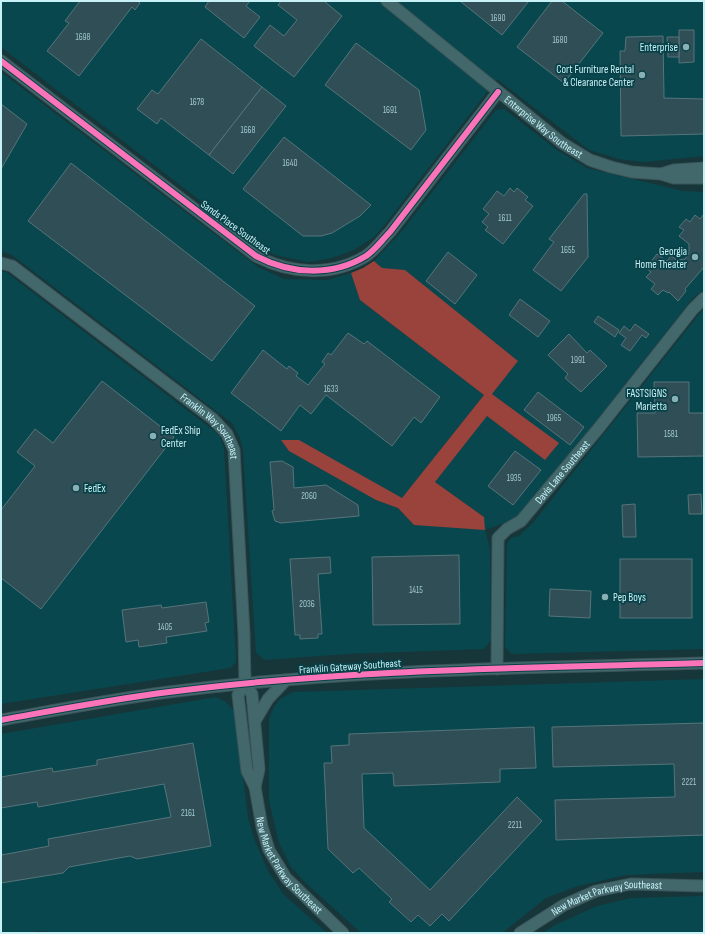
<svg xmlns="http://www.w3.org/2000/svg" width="705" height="934" font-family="'Sofia Sans Condensed',sans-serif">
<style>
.built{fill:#09474e}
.forest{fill:#9a423c}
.building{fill:#304e56;stroke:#56747b}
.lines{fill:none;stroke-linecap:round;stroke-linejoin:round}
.minor-casing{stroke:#3b5458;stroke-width:13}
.minor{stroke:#43686c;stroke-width:11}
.cycleway-casing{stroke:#094148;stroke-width:8}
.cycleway{stroke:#fb73b8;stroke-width:6}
.poi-dot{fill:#88b0b5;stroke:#094148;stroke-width:1.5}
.labels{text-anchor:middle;stroke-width:3.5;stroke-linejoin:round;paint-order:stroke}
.number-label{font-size:9px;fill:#a0c8cf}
.poi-label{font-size:11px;fill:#c5f1f7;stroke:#094148;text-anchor:end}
.street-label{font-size:11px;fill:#c5f1f7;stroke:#094148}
</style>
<rect width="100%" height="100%" fill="#17363a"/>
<g class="built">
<polygon points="1,1 704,1 704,156 644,162 619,159 589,150 497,79 387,222 374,237 354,250 332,258 308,262 275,255 262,248 1,47"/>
<polygon points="1,72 258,267 284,279 328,280 351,273 360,300 484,395 402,499 299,440 376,500 398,508 414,525 484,517 435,482 487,415 545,460 558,443 492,394 518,361 405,270 382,268 374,261 401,232 496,110 504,109 557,150 587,168 683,191 704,192 704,289 693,298 571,453 522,513 510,521 485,530 490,548 491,640 484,649 347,654 265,660 256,653 243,451 240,438 233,424 12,255 1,251"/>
<polygon points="1,272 6,272 213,430 220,437 224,448 236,662 230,668 1,704"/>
<polygon points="704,308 704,649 512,654 505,647 507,544 511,538 519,536 532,524"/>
<polygon points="704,679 704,872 626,875 578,886 546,898 502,933 361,933 307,884 291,867 279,843 269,800 269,719 274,707 280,699 293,692"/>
<polygon points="216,697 226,702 235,712 248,818 254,839 268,871 284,895 327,933 65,933 38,931 31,933 1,933 1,734"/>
<polygon points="704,896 704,933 543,933 555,925 597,906 631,898"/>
</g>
<polygon class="forest" points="374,261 382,268 405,270 518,361 492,394 559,443 545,460 487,416 435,482 484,517 485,530 414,525 398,508 376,500 289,451 281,440 299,440 402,498 484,395 360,300 351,273 363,268"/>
<g class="building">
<polygon points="80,1 137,1 140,3 135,10 132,7 79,76 47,51 69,23 65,21"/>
<polygon points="209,1 250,1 246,6 260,17 244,38 205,7"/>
<polygon points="281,1 324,1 342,16 294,77 254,46 270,25 284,36 297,20 278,5"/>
<polygon points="460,1 529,1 502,35"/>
<polygon points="552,1 562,1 603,33 564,83 517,47"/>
<polygon points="679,30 694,30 694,62 679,63"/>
<polygon points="663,36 664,98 704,99 704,134 621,136 620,51 625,51 626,37"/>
<polygon points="667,37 679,37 679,57 668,57"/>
<polygon points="201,39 262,87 209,155 161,118 157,124 137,109 152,90 158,94"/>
<polygon points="356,43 419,90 426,130 411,150 325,85"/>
<polygon points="262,87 286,106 233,174 209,155"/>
<polygon points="1,104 27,124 1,169"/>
<polygon points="284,137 371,205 360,216 332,233 321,236 303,236 243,189"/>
<polygon points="71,163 255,306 212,361 28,221"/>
<polygon points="510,188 514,192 517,188 528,197 525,200 533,206 503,244 485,230 488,227 482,222 489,214 483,209 497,191 504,196"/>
<polygon points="584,194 587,194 588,257 561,291 533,270 554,242 549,239"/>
<polygon points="704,214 704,267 685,289 686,291 678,301 669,292 668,293 663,290 658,295 651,289 655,284 646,277 651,272 646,268 657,254 667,261 671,256 677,260 685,259 689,253 689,244 679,236 684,230 679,227 686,219 690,222 695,215 700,219"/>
<polygon points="448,252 477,275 455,304 426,281"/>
<polygon points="520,299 550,321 538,337 509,315"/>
<polygon points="598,316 619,330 615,337 594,322"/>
<polygon points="635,324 649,334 646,338 642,335 630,351 621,345 626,338 619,333 624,326 630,331"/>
<polygon points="348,333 364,344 367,341 440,397 421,423 414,417 392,446 326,395 311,414 300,405 281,431 231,393 263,350 287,369 289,366 298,373 296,376 308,385 325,364 322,362 328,353 331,355"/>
<polygon points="569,334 587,353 590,350 607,366 581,392 565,378 568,374 548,355"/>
<polygon points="102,381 174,437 41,609 1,578 1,510 35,466 17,452 35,429 53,443"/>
<polygon points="654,382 689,382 689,413 704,413 704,456 638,457 637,413 655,413"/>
<polygon points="538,392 584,427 570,445 524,410"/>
<polygon points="515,451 541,470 513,505 488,486"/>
<polygon points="282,461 293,467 294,488 326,485 358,505 359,516 281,523 275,521 272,511 274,510 270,462"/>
<polygon points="701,494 702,514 689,514 688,495"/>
<polygon points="635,504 636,537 623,537 622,505"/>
<polygon points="459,555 460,624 373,625 372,557"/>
<polygon points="330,557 331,573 318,574 322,634 318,634 318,638 300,639 300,635 295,635 290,559"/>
<rect x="620" y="559" width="72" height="59"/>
<polygon points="550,589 591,591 590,618 549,616"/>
<polygon points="206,602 209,622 205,623 207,631 166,637 167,643 139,647 138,640 126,642 122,610 161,605 162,608"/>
<polygon points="704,723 704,835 556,840 555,800 675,797 674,764 553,767 552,727"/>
<polygon points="534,727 536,768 500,769 500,782 394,786 393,773 362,774 364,828 430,890 517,797 542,821 449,921 442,914 430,926 418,915 411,922 389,902 392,899 359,868 353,873 328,849 324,763 332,763 331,746 349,745 349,734"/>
<polygon points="193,743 211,846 137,859 130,856 69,867 63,873 1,883 1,849 2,855 49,846 48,839 171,817 164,784 38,807 37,802 1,808 1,777 52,768 53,772 97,765 97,760"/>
</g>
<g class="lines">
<defs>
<g id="minor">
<path id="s1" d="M387 1 562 143 590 160 611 167 632 172 661 174 674 178H704"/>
<path d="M1 61 256 256C290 274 332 277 366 256 375 250 382 240 390 232L498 92"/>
<polyline points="661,174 674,170 704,168"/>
<path id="s2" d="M1 263 12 266 213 419 227 434 234 450 244 634 245 683"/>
<path id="s3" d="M497 669 498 538 507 529 521 521 598 429 693 309 704 298"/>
<path id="s4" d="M245 683 252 694 259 769 255 787 262 827 269 850 286 878 343 933"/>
<polyline points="245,683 238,695 247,771 255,787"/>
<path d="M1 720C57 710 113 699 169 692 346 669 526 668 704 663"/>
<polyline points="255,721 268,699 286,680"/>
<path id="s5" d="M520 933 564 905 596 891 631 884 704 886"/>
</g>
</defs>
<use href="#minor" class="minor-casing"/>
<use href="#minor" class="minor"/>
<defs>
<g id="cycleway">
<path d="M1 61 256 256C290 274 332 277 366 256 375 250 382 240 390 232L498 92"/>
<path d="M1 720C57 710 113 699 169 692 346 669 526 668 704 663"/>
</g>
</defs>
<use href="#cycleway" class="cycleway-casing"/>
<use href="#cycleway" class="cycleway"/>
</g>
<g class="poi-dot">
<circle cx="686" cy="47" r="4"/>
<circle cx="642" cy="75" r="4"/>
<circle cx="695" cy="257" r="4"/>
<circle cx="675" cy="399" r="4"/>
<circle cx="153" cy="436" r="4"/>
<circle cx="76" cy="488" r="4"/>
<circle cx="605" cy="597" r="4"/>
</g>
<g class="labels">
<g class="number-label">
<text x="498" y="21">1690</text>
<text x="83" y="40">1698</text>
<text x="560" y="43">1680</text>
<text x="197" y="105">1678</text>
<text x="390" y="113">1691</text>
<text x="248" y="133">1668</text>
<text x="290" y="166">1640</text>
<text x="505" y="221">1611</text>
<text x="568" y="253">1655</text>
<text x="578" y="363">1991</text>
<text x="331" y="392">1633</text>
<text x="554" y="421">1965</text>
<text x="671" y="437">1581</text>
<text x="514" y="481">1935</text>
<text x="309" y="499">2060</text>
<text x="416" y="593">1415</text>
<text x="307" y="607">2036</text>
<text x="165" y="630">1405</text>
<text x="689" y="785">2221</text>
<text x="188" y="816">2161</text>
<text x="515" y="828">2211</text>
</g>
<g class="poi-label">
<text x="678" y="51">Enterprise</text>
<text x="634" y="73">Cort Furniture Rental<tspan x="634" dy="13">&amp; Clearance Center</tspan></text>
<text x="687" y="255">Georgia<tspan x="687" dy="13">Home Theater</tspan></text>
<text x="667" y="397">FASTSIGNS<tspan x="667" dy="13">Marietta</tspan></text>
<text x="161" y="434" text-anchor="start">FedEx Ship<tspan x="161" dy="13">Center</tspan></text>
<text x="84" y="492" text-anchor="start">FedEx</text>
<text x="613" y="601" text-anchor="start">Pep Boys</text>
</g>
<g class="street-label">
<text dy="4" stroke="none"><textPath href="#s1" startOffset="201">Enterprise Way Southeast</textPath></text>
<text transform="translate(236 227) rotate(36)" y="4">Sands Place Southeast</text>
<text dy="4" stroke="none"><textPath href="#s2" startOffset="268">Franklin Way Southeast</textPath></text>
<text dy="4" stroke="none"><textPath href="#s3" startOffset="224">Davis Lane Southeast</textPath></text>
<text transform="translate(350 666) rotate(-4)" y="4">Franklin Gateway Southeast</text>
<text dy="4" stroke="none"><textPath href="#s4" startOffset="195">New Market Parkway Southeast</textPath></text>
<text dy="4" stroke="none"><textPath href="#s5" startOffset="96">New Market Parkway Southeast</textPath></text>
</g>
</g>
<rect width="705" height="934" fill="none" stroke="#c5f1f7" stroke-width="4"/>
</svg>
